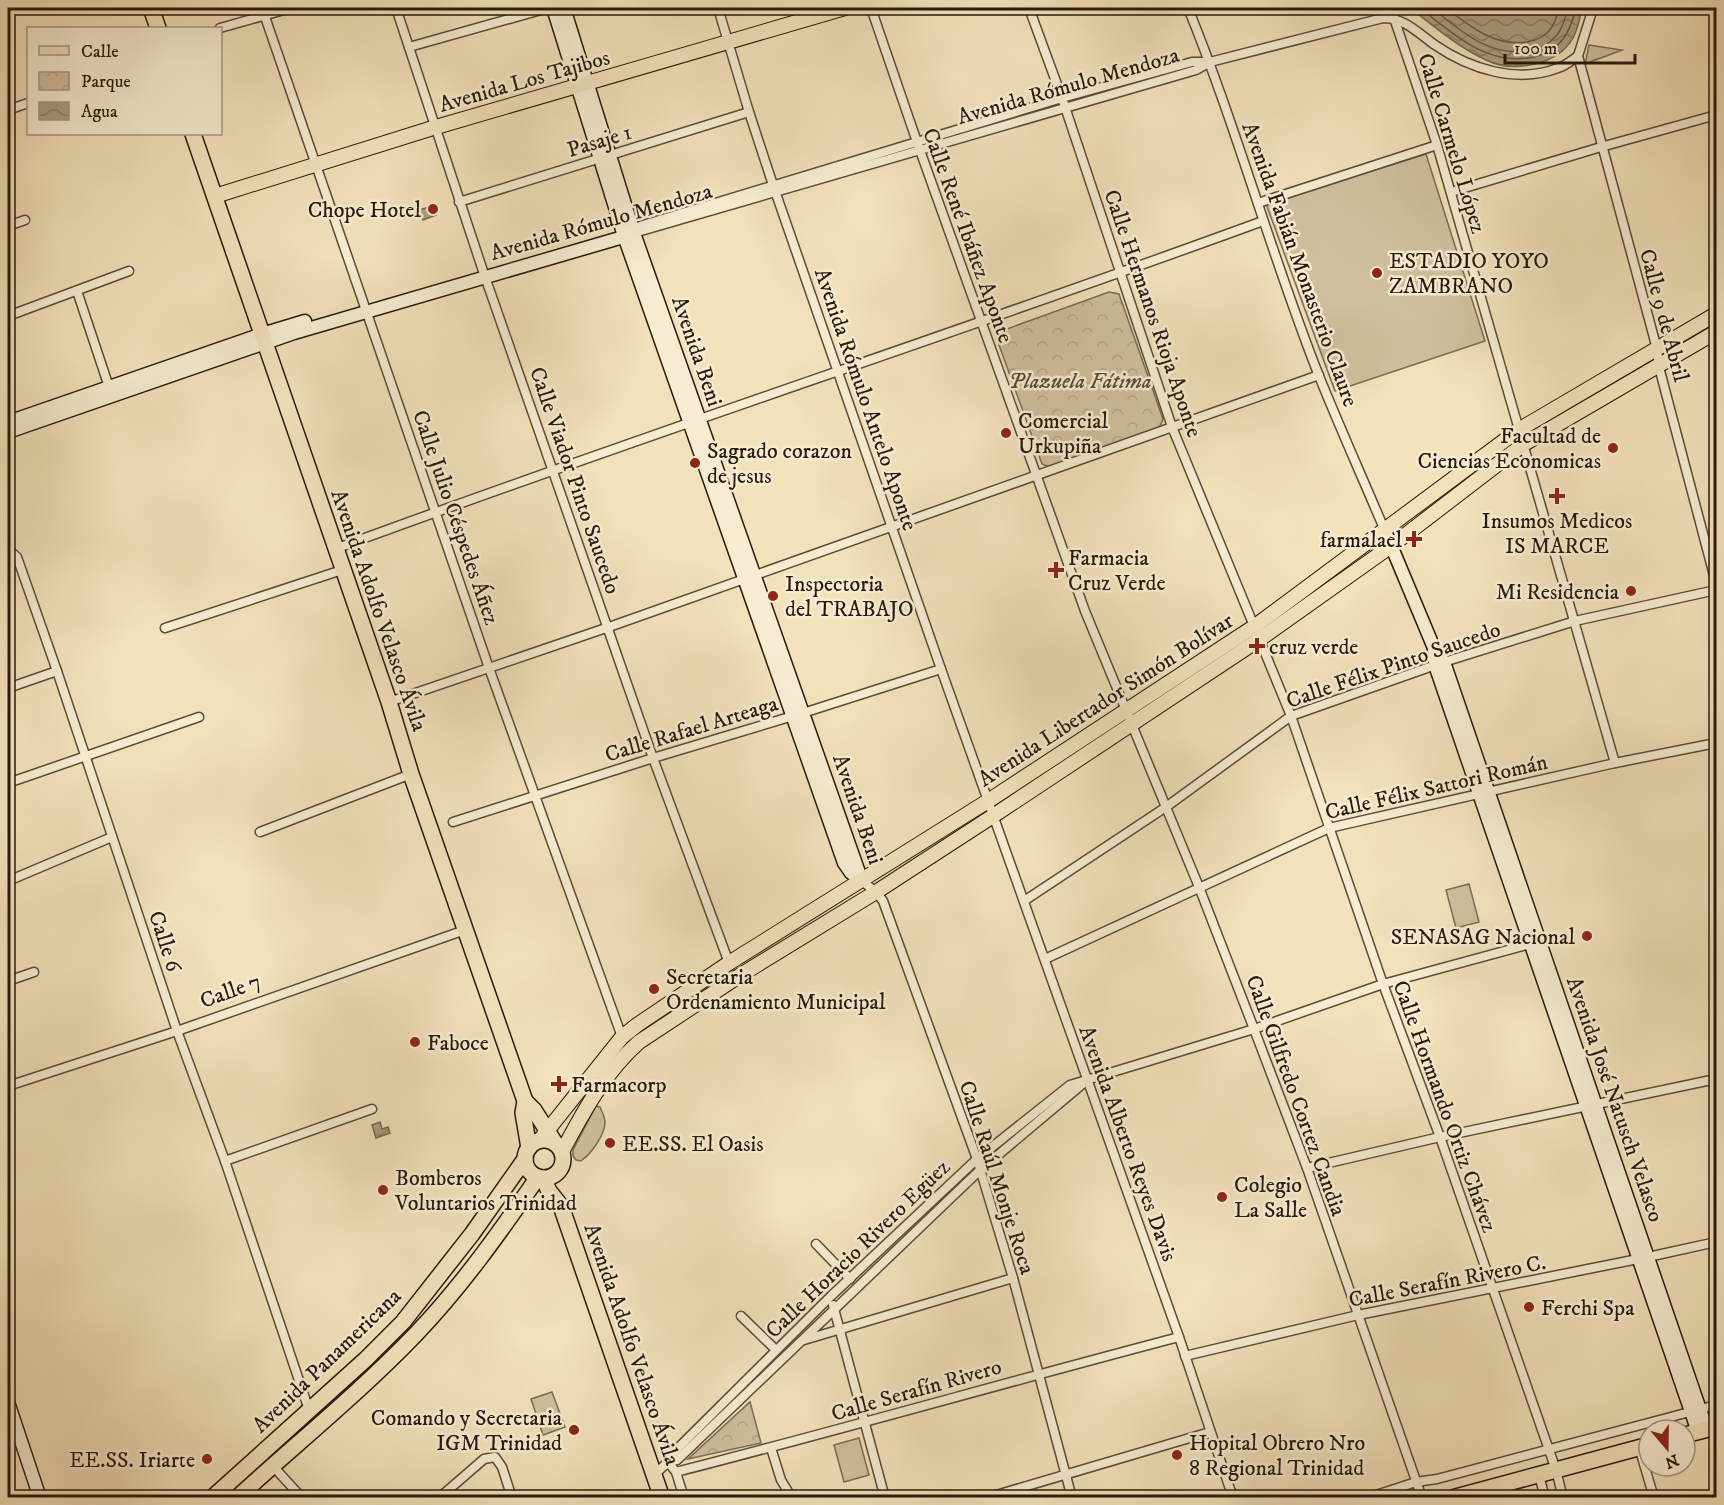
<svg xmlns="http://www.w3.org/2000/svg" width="1724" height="1505" font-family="'IM FELL DW Pica',serif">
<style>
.green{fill:#d0bf9d;stroke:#7c6c56;stroke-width:1.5}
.park{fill:url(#park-crowns);stroke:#7c6c56;stroke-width:1.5}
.water{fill:url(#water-waves);stroke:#786852;stroke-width:1.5}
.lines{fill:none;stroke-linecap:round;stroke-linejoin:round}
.shore{stroke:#6b5b47;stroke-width:1.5}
.street-casing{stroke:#5b4b39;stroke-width:11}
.secondary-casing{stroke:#28190e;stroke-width:15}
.primary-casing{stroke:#28190e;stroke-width:16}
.highway-casing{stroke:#28190e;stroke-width:18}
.street{stroke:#f7ecd2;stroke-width:8}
.secondary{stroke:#f7ecd2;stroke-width:12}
.primary{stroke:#f3e1ba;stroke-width:14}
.highway{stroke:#f3e1ba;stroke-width:15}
.poi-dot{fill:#8f2418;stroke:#f7ecd2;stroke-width:2}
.labels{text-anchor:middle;stroke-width:5;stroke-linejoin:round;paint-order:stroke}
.street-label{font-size:22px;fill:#28190e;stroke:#f7ecd2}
.poi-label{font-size:22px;fill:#28190e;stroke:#f7ecd2;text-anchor:start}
.park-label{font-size:22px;font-style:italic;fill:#5a4b39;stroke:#f7ecd2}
</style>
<defs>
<pattern id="park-crowns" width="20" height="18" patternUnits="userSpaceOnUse" patternTransform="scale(1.5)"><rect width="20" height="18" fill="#d0bf9d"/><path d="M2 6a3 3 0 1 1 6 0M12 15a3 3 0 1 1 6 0" fill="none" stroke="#b3a486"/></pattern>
<pattern id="water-waves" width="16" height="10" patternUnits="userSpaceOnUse" patternTransform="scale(1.5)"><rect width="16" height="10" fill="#ae9d80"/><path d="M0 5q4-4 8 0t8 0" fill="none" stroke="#8e7f67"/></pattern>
</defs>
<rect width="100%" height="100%" fill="#f3e1ba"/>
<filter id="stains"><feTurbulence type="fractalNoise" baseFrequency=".00333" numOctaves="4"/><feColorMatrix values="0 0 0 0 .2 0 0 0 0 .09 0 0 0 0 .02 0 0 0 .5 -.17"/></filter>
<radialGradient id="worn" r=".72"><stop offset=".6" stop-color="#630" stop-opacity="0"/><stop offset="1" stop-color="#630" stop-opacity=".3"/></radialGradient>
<g class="green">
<polygon points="1426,154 1485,341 1335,391 1266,204"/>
<polygon points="1469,884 1479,922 1456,928 1446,890"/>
<path d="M596 1106 600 1107C602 1112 605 1117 605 1122 605 1135 591 1154 581 1161L576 1160 573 1156V1150Z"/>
<polygon points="552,1392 565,1427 543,1435 531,1399"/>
<polygon points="859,1438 869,1475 844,1482 834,1445"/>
</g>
<g class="park">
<polygon points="1589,45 1622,50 1585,64"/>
<polygon points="1109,292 1119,294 1163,419 1160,427 1049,467 1042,464 998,342 1004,330"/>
<polygon points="750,1402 761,1443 688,1459"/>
</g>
<g class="water">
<path d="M1410 8H1582C1580 18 1578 29 1573 38 1557 66 1513 73 1486 60 1458 47 1435 27 1410 8Z"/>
<polygon points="433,206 436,215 423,220 419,210"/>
<polygon points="380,1122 382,1129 388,1127 390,1133 376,1138 372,1125"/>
</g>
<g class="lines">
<g class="shore">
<path d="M1420 8C1454 34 1487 67 1534 57 1561 51 1570 32 1576 8"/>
<path d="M1432 8C1461 31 1491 59 1531 50 1555 45 1563 30 1568 8"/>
<path d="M1446 8C1471 27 1497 49 1531 41 1549 37 1555 25 1559 8"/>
</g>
<defs>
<g id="street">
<polyline points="262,8 489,668 622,1037"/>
<polyline points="396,8 483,271 653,758 729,963"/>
<polyline points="718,8 749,112 773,185 941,669 1179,1337 1233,1498"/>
<polyline points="871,8 917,142 1085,611 1199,887 1254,1029 1307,1168 1422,1498"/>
<polyline points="1029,8 1062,98 1172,427 1291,716 1383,984 1440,1137 1556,1470 1563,1498"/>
<path d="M1188 8C1237 128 1271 255 1319 376 1340 428 1363 479 1385 531"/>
<polyline points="1389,8 1394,18 1437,145 1615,763"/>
<polyline points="220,28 291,8"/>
<polyline points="409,47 548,8"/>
<polyline points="1578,56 1657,349 1659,367 1716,583"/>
<path d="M1210 62 1383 18C1405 18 1418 33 1435 45 1470 69 1517 84 1558 68 1565 66 1572 60 1578 56L1593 8"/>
<polyline points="8,110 28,103"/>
<polyline points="1451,192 1601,147 1716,115"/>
<polyline points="459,202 749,112"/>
<polyline points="1258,203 1437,145"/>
<polyline points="8,226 25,220"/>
<polyline points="633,228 1062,98 1192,62 1210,62 1196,70 634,233"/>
<polyline points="77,291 110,390"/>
<polyline points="8,316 129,271"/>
<polyline points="8,549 17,557 57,671 177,1031 225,1161 309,1410"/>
<path d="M335 549C643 435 955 334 1263 221"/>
<polyline points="165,628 342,570"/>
<polyline points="8,688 57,671"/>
<polyline points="389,702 609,627 1319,375"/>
<polyline points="8,783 199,717"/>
<polyline points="453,822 653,758 803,713 941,669"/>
<polyline points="260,832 411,774"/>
<polyline points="8,881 112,837"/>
<polyline points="862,881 876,892 883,901 977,1159 1013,1278 1072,1498"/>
<polyline points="1024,901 1166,807 1291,716 1444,662 1575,621 1716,590"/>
<polyline points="1045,959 1329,828 1615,763 1716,743"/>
<polyline points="8,981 34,972"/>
<polyline points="8,1086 177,1031 465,930"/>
<polyline points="225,1161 372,1109"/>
<polyline points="1307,1168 1440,1137 1716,1079"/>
<polyline points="816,1244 850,1279"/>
<polyline points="833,1305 885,1498"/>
<polyline points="741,1316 776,1350"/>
<polyline points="804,1340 1013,1278"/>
<polyline points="1185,1356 1358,1315 1648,1257 1716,1242"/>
<polyline points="1639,1447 1654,1498"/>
<polyline points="771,1448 781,1480 792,1498"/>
<polyline points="668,1462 677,1460 979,1171 1085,1082"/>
<path d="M668 1462 676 1472C844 1429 1011 1381 1179 1337"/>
<polyline points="272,1465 302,1498"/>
<polyline points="676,1472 684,1498"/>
<polyline points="654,1475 668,1462 672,1454 831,1296 977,1159 1070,1085 1254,1029 1383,984 1534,943"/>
<polyline points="1539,1475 1545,1498"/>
<polyline points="1497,1485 1501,1498"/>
<polyline points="439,1498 484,1459 495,1457 502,1467 512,1498"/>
<polyline points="986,1498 1210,1432"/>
<polyline points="1367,1498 1416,1482 1437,1479 1716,1405"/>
</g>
<g id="secondary">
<polyline points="553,8 624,236 844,863 851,873 862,881"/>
<polyline points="564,8 634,233 862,881"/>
<polyline points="8,422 262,334 305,321"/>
<polyline points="8,432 294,333 630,235"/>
<polyline points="1385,531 1434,648 1444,662 1707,1430"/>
<polyline points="1434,649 1435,665 1698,1432"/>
<polyline points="8,1402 40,1498"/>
</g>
<g id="primary">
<polyline points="215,196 436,127 845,8"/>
<polyline points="539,1141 622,1037 637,1025 729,963 988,801 1255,626 1520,429 1716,314"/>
<path d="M562 1152C583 1112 605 1072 639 1042L739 976 876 892 993 816 1260 639 1391 546 1524 444 1716 332"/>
</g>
<g id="highway">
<polyline points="151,8 158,28"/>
<polyline points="193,134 389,702 411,774 525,1101 523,1113 529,1148"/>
<polyline points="525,1101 534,1110 555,1143"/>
<circle cx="544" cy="1159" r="19"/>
<polyline points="543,1178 549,1191 561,1206 662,1498"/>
<polyline points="1685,1435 1716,1427"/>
<polyline points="212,1498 365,1360 403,1322 472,1234 525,1159"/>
<path d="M237 1498C296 1444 359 1393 415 1335 461 1287 500 1232 538 1177"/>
<polyline points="1452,1498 1649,1445"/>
</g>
</defs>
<use href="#street" class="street-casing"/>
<use href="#secondary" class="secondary-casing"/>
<use href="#primary" class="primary-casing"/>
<use href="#highway" class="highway-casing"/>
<use href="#street" class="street"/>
<use href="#secondary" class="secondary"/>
<use href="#primary" class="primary"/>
<use href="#highway" class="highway"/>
</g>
<g class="poi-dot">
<circle cx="433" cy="209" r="6"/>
<circle cx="1377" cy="273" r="6"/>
<circle cx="1006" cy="433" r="6"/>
<circle cx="1613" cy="448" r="6"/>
<circle cx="695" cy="463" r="6"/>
<path d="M1554 487h6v6h6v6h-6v6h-6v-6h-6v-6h6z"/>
<path d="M1411 530h6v6h6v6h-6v6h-6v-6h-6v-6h6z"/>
<path d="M1053 561h6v6h6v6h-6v6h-6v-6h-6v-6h6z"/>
<circle cx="1631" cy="591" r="6"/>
<circle cx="773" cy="596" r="6"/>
<path d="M1254 637h6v6h6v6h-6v6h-6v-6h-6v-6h6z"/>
<circle cx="1587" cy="936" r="6"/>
<circle cx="654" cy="989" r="6"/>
<circle cx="415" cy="1042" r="6"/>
<path d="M556 1075h6v6h6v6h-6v6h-6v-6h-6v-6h6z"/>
<circle cx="610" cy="1143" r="6"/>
<circle cx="383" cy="1190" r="6"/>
<circle cx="1222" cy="1197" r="6"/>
<circle cx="1529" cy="1307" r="6"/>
<circle cx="574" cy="1430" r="6"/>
<circle cx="1177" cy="1455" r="6"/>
<circle cx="207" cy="1459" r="6"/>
</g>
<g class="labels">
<g class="street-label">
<text transform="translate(524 80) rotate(-16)" y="8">Avenida Los Tajibos</text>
<text transform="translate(1068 85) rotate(-16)" y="8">Avenida Rómulo Mendoza</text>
<text transform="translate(599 140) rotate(-17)" y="8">Pasaje 1</text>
<text transform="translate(1453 143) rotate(73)" y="8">Calle Carmelo López</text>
<text transform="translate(601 221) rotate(-16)" y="8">Avenida Rómulo Mendoza</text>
<text transform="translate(969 235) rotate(70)" y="8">Calle René Ibáñez Aponte</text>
<text transform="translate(1301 264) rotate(70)" y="8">Avenida Fabián Monasterio Claure</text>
<text transform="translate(1154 313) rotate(71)" y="8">Calle Hermanos Rioja Aponte</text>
<text transform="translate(1665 315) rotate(75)" y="8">Calle 9 de Abril</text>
<text transform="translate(698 351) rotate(71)" y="8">Avenida Beni</text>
<text transform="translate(867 399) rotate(71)" y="8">Avenida Rómulo Antelo Aponte</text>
<text transform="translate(576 480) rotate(71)" y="8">Calle Viador Pinto Saucedo</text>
<text transform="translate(457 517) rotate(71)" y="8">Calle Julio Céspedes Áñez</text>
<text transform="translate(380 610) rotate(71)" y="8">Avenida Adolfo Velasco Ávila</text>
<text transform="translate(1393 664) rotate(-19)" y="8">Calle Félix Pinto Saucedo</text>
<text transform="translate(1105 699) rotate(-33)" y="8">Avenida Libertador Simón Bolívar</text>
<text transform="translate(691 728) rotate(-17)" y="8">Calle Rafael Arteaga</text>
<text transform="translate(1436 786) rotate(-13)" y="8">Calle Félix Sattori Román</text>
<text transform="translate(859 809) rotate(71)" y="8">Avenida Beni</text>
<text transform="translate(166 941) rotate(72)" y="8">Calle 6</text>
<text transform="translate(230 990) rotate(-20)" y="8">Calle 7</text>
<text transform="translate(1297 1095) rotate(70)" y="8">Calle Gilfredo Cortez Candia</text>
<text transform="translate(1616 1099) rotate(71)" y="8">Avenida José Natusch Velasco</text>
<text transform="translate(1446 1106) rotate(70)" y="8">Calle Hormando Ortiz Chávez</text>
<text transform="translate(1129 1143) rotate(70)" y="8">Avenida Alberto Reyes Davis</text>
<text transform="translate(998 1177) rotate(72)" y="8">Calle Raúl Monje Roca</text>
<text transform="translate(857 1248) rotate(-44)" y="8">Calle Horacio Rivero Egüez</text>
<text transform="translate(1447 1280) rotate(-11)" y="8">Calle Serafín Rivero C.</text>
<text transform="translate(633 1344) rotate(71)" y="8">Avenida Adolfo Velasco Ávila</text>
<text transform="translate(326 1360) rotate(-44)" y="8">Avenida Panamericana</text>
<text transform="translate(916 1389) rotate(-16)" y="8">Calle Serafín Rivero</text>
</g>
<g class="poi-label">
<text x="421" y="217" text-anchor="end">Chope Hotel</text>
<text x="1389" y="268">ESTADIO YOYO<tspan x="1389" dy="25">ZAMBRANO</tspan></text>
<text x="1018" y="428">Comercial<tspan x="1018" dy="25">Urkupiña</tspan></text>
<text x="1601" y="443" text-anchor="end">Facultad de<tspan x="1601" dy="25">Ciencias Economicas</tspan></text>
<text x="707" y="458">Sagrado corazon<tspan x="707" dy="25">de jesus</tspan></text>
<text x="1557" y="528" text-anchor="middle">Insumos Medicos<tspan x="1557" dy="25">IS MARCE</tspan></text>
<text x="1402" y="547" text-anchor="end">farmalael</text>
<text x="1068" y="565">Farmacia<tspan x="1068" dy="25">Cruz Verde</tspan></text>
<text x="785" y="591">Inspectoria<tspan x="785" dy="25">del TRABAJO</tspan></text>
<text x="1619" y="599" text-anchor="end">Mi Residencia</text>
<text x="1269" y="654">cruz verde</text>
<text x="1575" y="944" text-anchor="end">SENASAG Nacional</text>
<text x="666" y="984">Secretaria<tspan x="666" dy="25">Ordenamiento Municipal</tspan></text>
<text x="427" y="1050">Faboce</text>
<text x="571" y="1092">Farmacorp</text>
<text x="622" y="1151">EE.SS. El Oasis</text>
<text x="395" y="1185">Bomberos<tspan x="395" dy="25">Voluntarios Trinidad</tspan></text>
<text x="1234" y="1192">Colegio<tspan x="1234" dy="25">La Salle</tspan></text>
<text x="1541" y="1315">Ferchi Spa</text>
<text x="562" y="1425" text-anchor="end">Comando y Secretaria<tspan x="562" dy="25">IGM Trinidad</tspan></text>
<text x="1189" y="1450">Hopital Obrero Nro<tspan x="1189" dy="25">8 Regional Trinidad</tspan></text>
<text x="195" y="1467" text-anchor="end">EE.SS. Iriarte</text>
</g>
<g class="park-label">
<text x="1080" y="388">Plazuela Fátima</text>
</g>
</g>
<rect width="1724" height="1505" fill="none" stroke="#f3e1ba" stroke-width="30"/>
<rect x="9" y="9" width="1706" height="1487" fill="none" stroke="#28190e" stroke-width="3"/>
<rect x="15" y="15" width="1694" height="1475" fill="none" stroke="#28190e" stroke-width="1.5"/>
<rect x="27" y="27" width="195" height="108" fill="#f7ecd2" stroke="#a49884" stroke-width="1.5"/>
<rect x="39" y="46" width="30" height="9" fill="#f3e1ba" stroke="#a49884" stroke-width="1.5"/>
<text x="81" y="57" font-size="18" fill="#28190e">Calle</text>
<rect x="39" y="72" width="30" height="18" fill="url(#park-crowns)" stroke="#a49884" stroke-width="1.5"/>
<text x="81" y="87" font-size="18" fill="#28190e">Parque</text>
<rect x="39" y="102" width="30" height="18" fill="url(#water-waves)" stroke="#a49884" stroke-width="1.5"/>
<text x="81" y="117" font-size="18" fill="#28190e">Agua</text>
<g transform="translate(1667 1448) rotate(160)"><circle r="28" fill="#f7ecd2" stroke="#a49884" stroke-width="1.5"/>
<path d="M0-4.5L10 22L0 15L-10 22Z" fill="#8f2418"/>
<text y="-9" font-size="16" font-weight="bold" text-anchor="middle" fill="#28190e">N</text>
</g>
<path d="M1505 54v9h130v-9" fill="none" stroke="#28190e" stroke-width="3"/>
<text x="1514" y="54" font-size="18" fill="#28190e" stroke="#f7ecd2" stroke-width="4.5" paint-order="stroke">100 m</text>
<rect width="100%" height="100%" filter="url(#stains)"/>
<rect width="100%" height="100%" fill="url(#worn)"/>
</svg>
